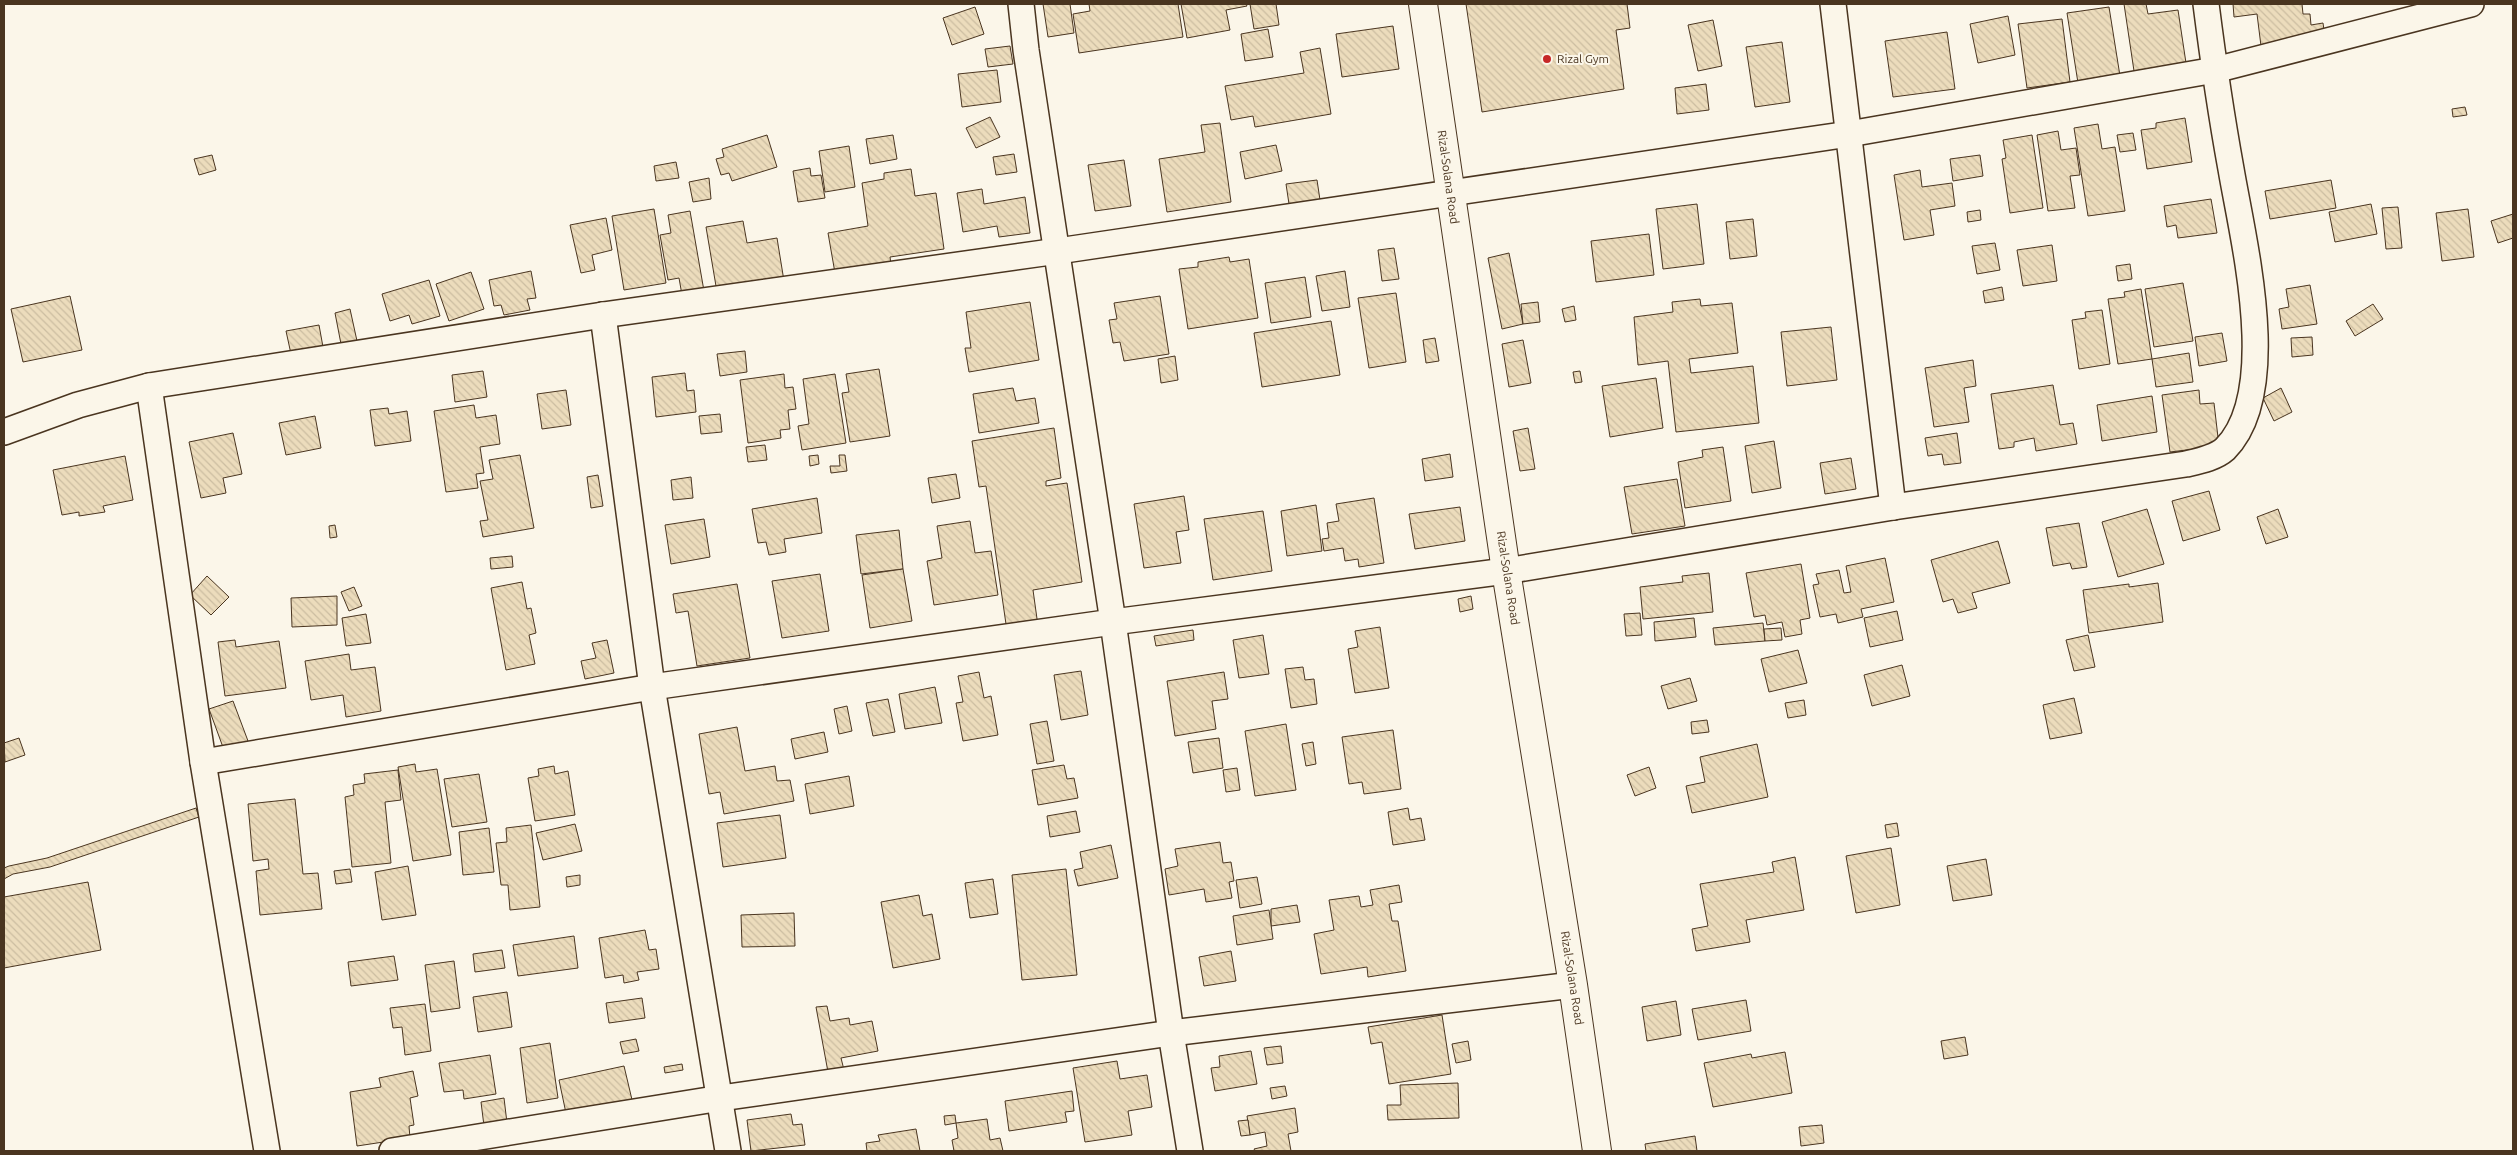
<svg xmlns="http://www.w3.org/2000/svg" width="2517" height="1155" font-family="Ubuntu,sans-serif">
<style>
.building{fill:url(#building-back-hatch);stroke:#4a3520}
.lines{fill:none;stroke-linecap:round;stroke-linejoin:round}
.street-casing{stroke:#4a3520;stroke-width:28}
.secondary-casing{stroke:#4a3520;stroke-width:30}
.street{stroke:#fbf6e9;stroke-width:25}
.secondary{stroke:#fbf6e9;stroke-width:28}
.poi-dot{fill:#c62828;stroke:#fbf6e9;stroke-width:2}
.labels{text-anchor:middle;stroke-width:4;stroke-linejoin:round;paint-order:stroke}
.poi-label{font-size:12px;fill:#4a3520;stroke:#fbf6e9;text-anchor:start}
.street-label{font-size:12px;fill:#4a3520;stroke:#fbf6e9}
</style>
<defs>
<pattern id="building-back-hatch" width="6" height="6" patternUnits="userSpaceOnUse" patternTransform="scale(1.25)"><rect width="6" height="6" fill="#ecdcbc"/><path d="M-1 5l2 2M0 0l6 6M5-1l2 2" fill="none" stroke="#ccbda1"/></pattern>
</defs>
<rect width="100%" height="100%" fill="#fbf6e9"/>
<g class="building">
<polygon points="1043,4 1070,4 1074,33 1048,37"/>
<polygon points="1089,4 1178,4 1183,37 1079,53 1073,14 1090,11"/>
<polygon points="1181,4 1246,4 1247,6 1226,10 1230,30 1187,38"/>
<polygon points="1250,4 1276,4 1279,25 1254,29"/>
<polygon points="1466,4 1627,4 1630,28 1616,30 1624,89 1482,112"/>
<polygon points="2124,4 2146,4 2148,14 2178,10 2186,63 2134,71"/>
<polygon points="2233,4 2302,4 2303,14 2310,14 2311,25 2323,23 2325,37 2261,46 2257,14 2234,17"/>
<polygon points="975,7 984,34 952,45 943,18"/>
<polygon points="2109,7 2120,76 2078,83 2067,13"/>
<polygon points="2008,16 2015,55 1978,63 1970,24"/>
<polygon points="2062,19 2070,82 2027,88 2018,24"/>
<polygon points="1713,20 1722,66 1698,71 1688,25"/>
<polygon points="1393,26 1399,69 1342,77 1336,34"/>
<polygon points="1268,29 1273,57 1245,61 1241,34"/>
<polygon points="1947,32 1955,89 1893,97 1885,41"/>
<polygon points="1782,42 1790,102 1755,107 1746,47"/>
<polygon points="1010,46 1013,64 988,67 985,49"/>
<polygon points="1320,48 1331,114 1255,127 1253,116 1231,120 1225,86 1304,73 1300,52"/>
<polygon points="997,70 1001,102 962,107 958,74"/>
<polygon points="1706,84 1709,110 1677,114 1675,88"/>
<polygon points="2465,107 2467,115 2453,117 2452,109"/>
<polygon points="990,117 1000,137 976,148 966,128"/>
<polygon points="2185,118 2192,162 2147,169 2141,130 2156,128 2156,123"/>
<polygon points="1220,123 1231,202 1167,212 1159,159 1205,152 1201,125"/>
<polygon points="2098,124 2102,149 2115,147 2125,211 2088,216 2074,128"/>
<polygon points="2058,131 2061,150 2076,148 2080,175 2070,176 2075,208 2048,211 2037,135"/>
<polygon points="2133,133 2136,150 2120,152 2117,135"/>
<polygon points="767,135 777,167 732,181 729,173 721,175 716,159 724,157 722,149"/>
<polygon points="893,135 897,159 870,164 866,139"/>
<polygon points="2032,135 2043,208 2010,213 2002,159 2006,158 2003,140"/>
<polygon points="1276,145 1282,171 1245,179 1240,152"/>
<polygon points="849,146 855,187 825,192 819,151"/>
<polygon points="1014,154 1017,172 996,175 993,157"/>
<polygon points="212,155 216,170 199,175 194,159"/>
<polygon points="1980,155 1983,176 1953,181 1950,159"/>
<polygon points="1124,160 1131,206 1095,211 1088,165"/>
<polygon points="676,162 679,178 656,181 654,166"/>
<polygon points="810,168 811,176 821,175 825,198 798,202 793,171"/>
<polygon points="911,169 915,196 936,193 944,249 890,257 891,264 835,273 828,233 868,226 862,183 884,179 884,173"/>
<polygon points="1920,170 1922,187 1952,183 1955,206 1930,210 1934,235 1904,240 1894,175"/>
<polygon points="709,178 711,199 693,202 689,182"/>
<polygon points="1317,180 1320,200 1289,204 1286,184"/>
<polygon points="2331,180 2336,208 2270,219 2265,191"/>
<polygon points="982,189 984,204 1025,197 1030,233 999,237 997,226 963,232 957,193"/>
<polygon points="2211,199 2217,233 2178,238 2176,225 2167,227 2164,206"/>
<polygon points="1697,204 1704,264 1663,269 1656,209"/>
<polygon points="2371,204 2377,234 2335,242 2329,212"/>
<polygon points="2398,207 2402,248 2386,249 2382,208"/>
<polygon points="654,209 666,283 624,290 612,216"/>
<polygon points="2468,209 2474,257 2442,261 2436,213"/>
<polygon points="1980,210 1981,220 1968,222 1967,212"/>
<polygon points="690,211 704,291 682,295 679,278 668,280 660,235 671,233 668,215"/>
<polygon points="2513,214 2513,238 2498,243 2491,221"/>
<polygon points="606,218 612,250 592,255 595,270 581,273 570,225"/>
<polygon points="1753,219 1757,256 1730,259 1726,222"/>
<polygon points="743,221 747,243 777,238 784,281 717,292 706,227"/>
<polygon points="1649,234 1654,275 1596,282 1591,241"/>
<polygon points="1995,243 2000,270 1977,274 1972,246"/>
<polygon points="2052,245 2057,281 2023,286 2017,250"/>
<polygon points="1394,248 1399,279 1382,281 1378,250"/>
<polygon points="1509,253 1523,324 1502,329 1488,258"/>
<polygon points="1229,257 1230,262 1249,259 1258,318 1188,329 1179,269 1198,267 1198,262"/>
<polygon points="2130,264 2132,279 2118,281 2116,266"/>
<polygon points="531,271 536,298 527,299 530,310 504,315 501,305 494,306 489,280"/>
<polygon points="1345,271 1350,307 1322,311 1316,276"/>
<polygon points="471,272 484,309 449,321 436,284"/>
<polygon points="1305,277 1311,317 1271,323 1265,283"/>
<polygon points="429,280 440,316 412,324 409,315 390,321 382,294"/>
<polygon points="2183,283 2193,341 2154,347 2145,289"/>
<polygon points="2310,285 2317,324 2282,329 2279,309 2289,307 2286,289"/>
<polygon points="2002,287 2004,300 1985,303 1983,291"/>
<polygon points="2141,289 2152,359 2118,364 2108,299 2125,297 2124,292"/>
<polygon points="1396,293 1406,362 1369,368 1358,298"/>
<polygon points="70,296 82,350 23,362 11,309"/>
<polygon points="1160,296 1169,354 1124,361 1120,342 1113,343 1109,320 1117,319 1114,303"/>
<polygon points="1700,299 1701,306 1732,303 1738,353 1689,359 1691,373 1753,366 1759,423 1676,432 1668,361 1638,365 1634,317 1673,312 1672,302"/>
<polygon points="1030,302 1039,360 969,372 965,348 971,348 966,312"/>
<polygon points="1538,302 1540,322 1523,324 1521,304"/>
<polygon points="2373,304 2383,319 2355,336 2346,321"/>
<polygon points="1574,306 1576,320 1565,322 1562,309"/>
<polygon points="350,309 357,341 341,344 335,313"/>
<polygon points="2102,310 2110,364 2079,369 2072,320 2086,318 2085,312"/>
<polygon points="1331,321 1340,375 1262,387 1254,333"/>
<polygon points="319,325 323,347 291,354 286,331"/>
<polygon points="1831,327 1837,380 1787,386 1781,332"/>
<polygon points="2222,333 2227,361 2199,366 2195,337"/>
<polygon points="2312,337 2313,355 2292,357 2291,338"/>
<polygon points="1435,338 1439,361 1426,363 1423,340"/>
<polygon points="1523,340 1531,383 1509,387 1502,344"/>
<polygon points="745,351 747,372 720,376 717,354"/>
<polygon points="2189,353 2193,382 2156,387 2152,359"/>
<polygon points="1175,356 1178,380 1161,383 1158,359"/>
<polygon points="1973,360 1976,386 1964,388 1969,422 1934,427 1925,368"/>
<polygon points="879,369 890,436 850,442 842,393 849,392 846,374"/>
<polygon points="483,371 487,397 455,402 452,375"/>
<polygon points="1580,371 1582,382 1575,383 1573,372"/>
<polygon points="685,373 687,391 694,390 696,412 656,417 652,377"/>
<polygon points="784,374 785,388 793,387 796,409 788,410 790,429 780,430 781,438 748,443 740,380"/>
<polygon points="835,374 846,443 802,450 798,426 809,424 803,379"/>
<polygon points="1656,378 1663,428 1610,437 1602,386"/>
<polygon points="2053,385 2060,425 2073,423 2077,444 2036,451 2034,438 2014,442 2014,447 1999,449 1991,394"/>
<polygon points="1013,388 1016,401 1035,398 1039,423 979,433 973,394"/>
<polygon points="2281,388 2292,412 2274,421 2263,398"/>
<polygon points="566,390 571,425 542,429 537,394"/>
<polygon points="2199,390 2200,404 2214,403 2219,446 2170,452 2162,395"/>
<polygon points="2152,396 2157,432 2102,441 2097,405"/>
<polygon points="474,405 476,418 496,415 500,444 480,447 484,473 476,474 478,488 446,492 434,411"/>
<polygon points="388,408 389,414 407,411 411,441 375,446 370,410"/>
<polygon points="720,414 722,432 701,434 699,416"/>
<polygon points="315,416 321,448 286,455 279,423"/>
<polygon points="1054,428 1061,478 1046,481 1046,486 1067,483 1082,582 1033,590 1038,626 1007,631 986,486 979,487 972,441"/>
<polygon points="1528,428 1535,469 1520,471 1513,431"/>
<polygon points="233,433 242,474 223,478 226,493 201,498 189,442"/>
<polygon points="1957,433 1961,463 1944,465 1942,454 1928,456 1925,438"/>
<polygon points="1774,441 1781,488 1752,493 1745,446"/>
<polygon points="765,445 767,460 748,462 746,447"/>
<polygon points="1723,447 1731,501 1685,508 1678,462 1703,457 1702,450"/>
<polygon points="1450,454 1453,477 1425,481 1422,459"/>
<polygon points="520,455 534,528 483,537 480,521 488,520 480,481 493,479 489,460"/>
<polygon points="818,455 819,464 810,466 809,456"/>
<polygon points="839,455 845,455 847,471 831,473 830,466 840,466"/>
<polygon points="125,456 133,500 103,506 105,512 79,516 79,512 62,515 53,470"/>
<polygon points="1851,458 1856,489 1825,494 1820,463"/>
<polygon points="956,474 960,498 932,503 928,478"/>
<polygon points="598,475 603,506 591,508 587,477"/>
<polygon points="691,477 693,498 673,500 671,480"/>
<polygon points="1677,479 1685,526 1632,534 1624,487"/>
<polygon points="2209,491 2220,530 2183,541 2172,501"/>
<polygon points="1184,496 1189,530 1176,532 1181,563 1144,568 1134,504"/>
<polygon points="817,498 822,533 784,539 786,552 769,555 766,542 758,543 752,509"/>
<polygon points="1374,498 1384,563 1359,567 1358,559 1345,561 1343,548 1324,551 1322,539 1329,538 1327,523 1339,521 1336,504"/>
<polygon points="1316,505 1322,551 1287,556 1281,511"/>
<polygon points="1460,507 1465,541 1415,549 1409,514"/>
<polygon points="2147,509 2164,564 2118,577 2102,522"/>
<polygon points="2278,509 2288,537 2266,544 2257,517"/>
<polygon points="1263,511 1272,571 1213,580 1204,519"/>
<polygon points="704,519 710,557 671,564 665,525"/>
<polygon points="970,521 975,553 991,551 998,595 934,605 927,561 942,558 937,526"/>
<polygon points="2079,523 2087,567 2072,569 2070,563 2053,566 2046,528"/>
<polygon points="335,525 337,537 330,538 329,526"/>
<polygon points="899,530 903,569 861,574 856,535"/>
<polygon points="1998,541 2010,583 1972,593 1977,608 1958,613 1953,599 1943,602 1931,560"/>
<polygon points="512,556 513,567 491,569 490,558"/>
<polygon points="1885,558 1894,602 1861,609 1863,617 1838,623 1836,614 1820,617 1813,585 1819,584 1816,574 1839,570 1844,593 1851,592 1846,566"/>
<polygon points="1801,564 1810,618 1800,620 1802,634 1785,637 1782,622 1767,625 1765,615 1754,617 1746,573"/>
<polygon points="903,569 912,621 870,628 862,575"/>
<polygon points="1709,573 1713,612 1643,619 1640,587 1683,582 1682,576"/>
<polygon points="820,574 829,631 782,638 772,581"/>
<polygon points="207,576 229,597 211,615 190,595"/>
<polygon points="522,582 527,609 531,608 536,633 529,635 535,664 506,670 491,588"/>
<polygon points="2158,583 2163,622 2089,633 2083,590 2129,584 2129,587"/>
<polygon points="737,584 750,658 697,666 688,611 676,613 673,594"/>
<polygon points="354,587 362,606 349,611 341,592"/>
<polygon points="337,596 337,625 292,627 291,598"/>
<polygon points="1471,596 1473,609 1460,612 1458,599"/>
<polygon points="1897,611 1903,640 1870,647 1864,618"/>
<polygon points="1640,613 1642,635 1626,636 1624,614"/>
<polygon points="366,614 371,643 346,646 342,618"/>
<polygon points="1694,618 1696,637 1655,641 1654,622"/>
<polygon points="1763,623 1765,641 1715,645 1713,628"/>
<polygon points="1380,627 1389,688 1355,693 1348,649 1358,647 1355,631"/>
<polygon points="1781,628 1782,640 1765,641 1764,629"/>
<polygon points="1193,630 1194,640 1156,646 1154,636"/>
<polygon points="1263,635 1269,674 1239,678 1233,640"/>
<polygon points="2088,635 2095,667 2074,671 2066,640"/>
<polygon points="235,640 236,647 279,641 286,688 225,696 218,642"/>
<polygon points="607,640 614,673 585,679 581,661 596,658 592,643"/>
<polygon points="1798,650 1807,683 1769,692 1761,659"/>
<polygon points="349,654 351,670 375,667 381,711 346,717 343,695 311,700 305,661"/>
<polygon points="1902,665 1910,696 1872,706 1864,675"/>
<polygon points="1303,667 1305,680 1314,679 1317,704 1291,708 1285,669"/>
<polygon points="1081,671 1088,715 1061,720 1054,675"/>
<polygon points="979,672 984,698 991,696 998,735 963,741 956,703 963,702 958,676"/>
<polygon points="1224,672 1228,699 1212,701 1216,729 1175,736 1167,681"/>
<polygon points="1690,678 1697,701 1668,709 1661,686"/>
<polygon points="935,687 942,723 905,729 899,694"/>
<polygon points="2074,698 2082,733 2050,739 2043,705"/>
<polygon points="888,699 895,732 873,736 866,703"/>
<polygon points="1804,700 1806,715 1788,718 1785,703"/>
<polygon points="233,701 248,741 224,750 209,709"/>
<polygon points="847,706 852,731 839,734 834,709"/>
<polygon points="1707,720 1709,732 1692,734 1691,722"/>
<polygon points="1047,721 1054,761 1037,764 1030,724"/>
<polygon points="1286,724 1296,790 1255,796 1245,731"/>
<polygon points="737,727 745,771 775,766 777,781 790,780 794,801 724,814 720,792 709,794 699,734"/>
<polygon points="1393,730 1401,789 1364,794 1362,782 1349,784 1342,737"/>
<polygon points="824,732 828,752 795,759 791,739"/>
<polygon points="19,738 25,755 5,762 4,743"/>
<polygon points="1219,738 1223,768 1193,773 1188,742"/>
<polygon points="1313,742 1316,764 1306,766 1302,744"/>
<polygon points="1757,744 1768,797 1692,813 1686,786 1705,782 1700,757"/>
<polygon points="415,764 416,772 437,769 451,855 413,861 398,767"/>
<polygon points="1064,765 1067,779 1074,778 1078,798 1038,805 1032,770"/>
<polygon points="554,766 555,774 568,771 575,815 535,821 528,778 539,776 538,769"/>
<polygon points="1649,767 1656,788 1635,796 1627,775"/>
<polygon points="1237,768 1240,790 1226,792 1223,770"/>
<polygon points="398,770 401,800 385,802 391,863 352,867 345,797 354,795 353,785 365,783 364,774"/>
<polygon points="479,774 487,822 452,827 444,779"/>
<polygon points="849,776 854,806 810,814 805,784"/>
<polygon points="295,799 303,874 318,873 322,909 260,915 256,871 269,869 268,859 253,861 248,804"/>
<polygon points="196,808 199,817 50,867 13,874 4,879 4,868 9,866 47,858"/>
<polygon points="1408,808 1410,820 1421,818 1425,840 1393,845 1388,812"/>
<polygon points="1076,811 1080,832 1050,837 1047,816"/>
<polygon points="780,815 786,858 723,867 717,823"/>
<polygon points="1897,823 1899,836 1887,838 1885,825"/>
<polygon points="575,824 582,851 543,860 536,833"/>
<polygon points="531,825 540,907 510,910 508,885 501,885 496,843 507,842 506,828"/>
<polygon points="489,828 494,872 463,875 459,832"/>
<polygon points="1220,842 1223,863 1231,862 1234,881 1229,882 1232,898 1206,902 1204,889 1169,895 1165,869 1178,866 1175,849"/>
<polygon points="1111,845 1118,878 1078,886 1074,870 1083,868 1080,852"/>
<polygon points="1891,848 1900,905 1856,913 1846,856"/>
<polygon points="1795,857 1804,910 1746,920 1750,942 1696,951 1692,929 1708,926 1700,884 1774,872 1772,862"/>
<polygon points="1986,859 1992,895 1953,901 1947,866"/>
<polygon points="408,866 416,915 382,920 375,872"/>
<polygon points="350,869 352,882 336,884 334,871"/>
<polygon points="1066,869 1077,975 1022,980 1012,875"/>
<polygon points="580,875 580,885 567,887 566,877"/>
<polygon points="1257,877 1262,904 1240,908 1236,880"/>
<polygon points="993,879 998,914 970,918 965,883"/>
<polygon points="88,882 101,950 4,968 4,897"/>
<polygon points="1399,885 1402,902 1389,904 1392,921 1398,921 1406,971 1368,977 1367,967 1321,974 1314,934 1334,930 1329,900 1359,896 1361,907 1373,905 1370,890"/>
<polygon points="919,895 923,916 932,914 940,959 893,968 881,902"/>
<polygon points="1297,905 1300,922 1271,926 1271,909"/>
<polygon points="1269,910 1273,939 1237,945 1233,916"/>
<polygon points="794,913 795,946 742,947 741,915"/>
<polygon points="645,930 649,950 656,949 659,969 637,972 639,980 624,983 623,975 605,978 599,938"/>
<polygon points="574,936 578,968 518,976 513,945"/>
<polygon points="502,950 505,968 475,972 473,954"/>
<polygon points="1231,951 1236,981 1204,986 1199,957"/>
<polygon points="394,956 398,980 351,986 348,962"/>
<polygon points="454,961 460,1008 431,1012 425,965"/>
<polygon points="507,992 512,1027 478,1032 473,997"/>
<polygon points="642,998 645,1018 609,1023 606,1003"/>
<polygon points="1746,1000 1751,1031 1698,1040 1692,1009"/>
<polygon points="1676,1001 1681,1035 1647,1041 1642,1007"/>
<polygon points="425,1004 431,1051 405,1055 402,1027 393,1028 390,1008"/>
<polygon points="827,1006 830,1021 849,1018 850,1025 872,1021 878,1051 841,1058 844,1070 828,1072 816,1007"/>
<polygon points="1442,1015 1451,1074 1389,1084 1382,1042 1371,1044 1368,1027"/>
<polygon points="1965,1037 1968,1055 1944,1059 1941,1041"/>
<polygon points="636,1039 639,1051 623,1054 620,1042"/>
<polygon points="1468,1041 1471,1060 1456,1063 1452,1044"/>
<polygon points="550,1043 558,1098 527,1103 520,1048"/>
<polygon points="1281,1046 1283,1063 1267,1065 1264,1048"/>
<polygon points="1251,1051 1257,1084 1215,1091 1211,1068 1220,1067 1219,1056"/>
<polygon points="1785,1052 1792,1093 1713,1107 1704,1063 1751,1054 1752,1058"/>
<polygon points="490,1055 496,1094 464,1099 463,1090 444,1092 439,1063"/>
<polygon points="1117,1061 1120,1079 1147,1075 1152,1107 1128,1111 1132,1135 1085,1142 1073,1068"/>
<polygon points="682,1064 683,1070 665,1073 664,1067"/>
<polygon points="624,1066 633,1104 567,1118 559,1080"/>
<polygon points="413,1071 418,1096 410,1098 414,1125 409,1126 410,1138 357,1146 350,1092 381,1087 379,1078"/>
<polygon points="1458,1083 1459,1118 1388,1120 1387,1105 1401,1105 1400,1085"/>
<polygon points="1285,1086 1287,1096 1272,1099 1270,1088"/>
<polygon points="1072,1091 1074,1111 1065,1112 1067,1122 1009,1131 1005,1101"/>
<polygon points="504,1098 507,1123 484,1126 481,1102"/>
<polygon points="1295,1108 1298,1132 1288,1134 1291,1151 1255,1151 1254,1149 1267,1146 1265,1132 1250,1135 1247,1116"/>
<polygon points="791,1114 793,1125 802,1124 805,1145 751,1151 747,1120"/>
<polygon points="955,1115 956,1123 945,1125 944,1116"/>
<polygon points="987,1119 990,1140 1000,1138 1003,1151 954,1151 952,1140 958,1138 956,1123"/>
<polygon points="1248,1120 1250,1135 1241,1136 1238,1121"/>
<polygon points="1822,1125 1824,1143 1801,1146 1799,1127"/>
<polygon points="916,1129 920,1151 867,1151 866,1143 880,1141 878,1135"/>
<polygon points="1695,1136 1697,1151 1646,1151 1645,1144"/>
</g>
<g class="lines">
<defs>
<g id="street">
<polyline points="1021,4 1026,50 1113,622 1171,1033 1190,1151"/>
<polyline points="1833,4 1893,507"/>
<polyline points="603,315 652,687 728,1151"/>
<polyline points="149,386 203,762 267,1151"/>
<polyline points="4,432 78,405 149,386 603,315 1058,251 1849,134 2215,70 2471,4"/>
<path d="M203 762 652 687 1113 622 1506 571 1893 507 2186 464C2199 461 2215 458 2225 449 2282 392 2243 240 2231 169 2221 114 2213 59 2206 4"/>
<polyline points="392,1151 721,1098 1171,1033 1573,985"/>
</g>
<polyline id="secondary" points="1423,4 1506,571 1573,985 1597,1151"/>
</defs>
<use href="#street" class="street-casing"/>
<use href="#secondary" class="secondary-casing"/>
<use href="#street" class="street"/>
<use href="#secondary" class="secondary"/>
</g>
<circle class="poi-dot" cx="1547" cy="59" r="5"/>
<g class="labels">
<g class="poi-label">
<text x="1557" y="63">Rizal Gym</text>
</g>
<g class="street-label">
<text transform="translate(1448 177) rotate(82)" y="4">Rizal-Solana Road</text>
<text transform="translate(1508 578) rotate(81)" y="4">Rizal-Solana Road</text>
<text transform="translate(1572 978) rotate(81)" y="4">Rizal-Solana Road</text>
</g>
</g>
<rect width="2517" height="1155" fill="none" stroke="#4a3520" stroke-width="10"/>
</svg>
